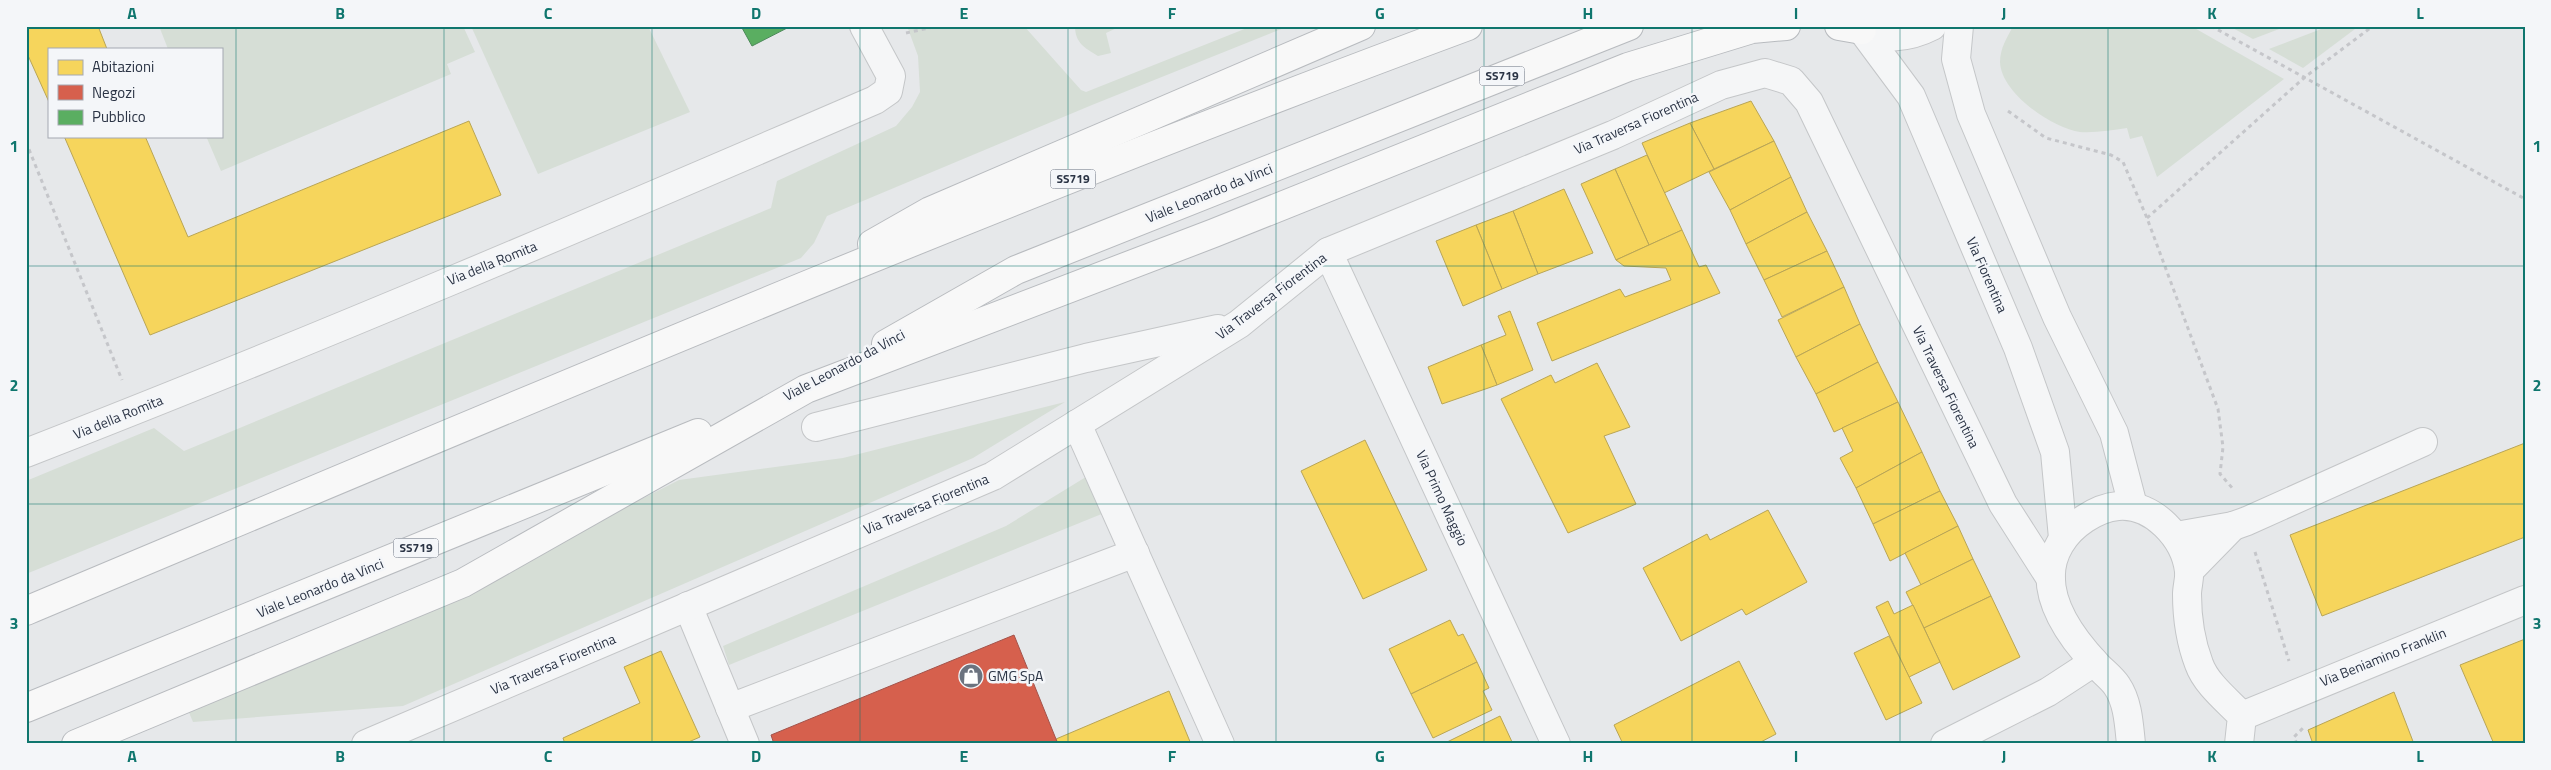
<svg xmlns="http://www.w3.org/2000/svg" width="2551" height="770" font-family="'Titillium Web',sans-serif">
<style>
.green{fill:#d6ded6}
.homes{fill:#f6d55c;stroke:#b9a555}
.shops{fill:#d6604d;stroke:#a3534b}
.public{fill:#5aae61;stroke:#4c8959}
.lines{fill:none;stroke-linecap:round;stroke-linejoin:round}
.minor-casing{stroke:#c4c6c8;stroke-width:30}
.highway-casing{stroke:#b8bbbf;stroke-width:30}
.path{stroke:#c5c6ca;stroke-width:3;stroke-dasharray:4 4;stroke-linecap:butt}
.minor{stroke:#f5f6f7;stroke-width:28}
.highway{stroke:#f8f8f8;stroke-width:28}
.grid{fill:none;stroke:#0f766e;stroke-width:1;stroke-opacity:0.55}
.labels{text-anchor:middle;stroke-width:5;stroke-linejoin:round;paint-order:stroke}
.shield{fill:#f4f6f9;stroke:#676e7b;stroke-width:1}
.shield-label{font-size:12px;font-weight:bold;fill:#2b3445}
.street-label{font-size:14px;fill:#2b3445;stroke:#f4f6f9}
.poi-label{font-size:14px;fill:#2b3445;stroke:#f4f6f9;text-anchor:start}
.neatline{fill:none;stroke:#0f766e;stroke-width:2}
.grid-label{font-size:16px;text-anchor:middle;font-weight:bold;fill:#0f766e}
</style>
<rect width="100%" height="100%" fill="#e6e8ea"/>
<g class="green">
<polygon points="159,26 463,26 475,52 447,64 451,74 221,171 206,136 221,136 221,49 168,49"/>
<polygon points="471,26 648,26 690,112 538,174"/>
<polygon points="907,26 1024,26 1081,90 1086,92 1252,26 1289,26 1092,105 827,216 814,243 801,258 26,574 26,481 154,428 184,451 771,208 777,181 896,126 912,107 920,92 918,56"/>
<path d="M1075 26H1121L1106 33 1111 53 1098 56C1085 48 1075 43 1075 26Z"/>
<path d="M2013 26H2191L2284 79 2157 177 2142 136 2130 139 2127 128C2112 130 2096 133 2080 132 2052 128 2001 93 2000 62 2000 48 2007 38 2013 26Z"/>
<polygon points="2229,26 2287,26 2253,39"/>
<polygon points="2329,26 2359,26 2303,68 2269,49"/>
<polygon points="1065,402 973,458 403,706 193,722 185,703 465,589 679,480 843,458"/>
<polygon points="1094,472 1109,511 729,665 723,646 1006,526"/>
</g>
<g class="homes">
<polygon points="26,26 98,26 107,49 49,49 49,102 26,51"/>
<polygon points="1751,101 1774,141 1714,169 1690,123"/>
<polygon points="469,121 501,195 150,335 64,136 145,136 188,237"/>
<polygon points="1690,123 1714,169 1664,193 1642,143"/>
<polygon points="1774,141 1791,177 1730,210 1709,172"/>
<polygon points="1647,155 1682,230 1649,245 1615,169"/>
<polygon points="1615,169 1649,245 1616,260 1581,184"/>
<polygon points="1791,177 1807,212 1746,244 1730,210"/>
<polygon points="1564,189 1593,253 1538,274 1513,211"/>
<polygon points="1513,211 1538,274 1502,289 1476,225"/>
<polygon points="1807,212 1827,251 1764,280 1746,244"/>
<polygon points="1476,225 1502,289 1463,306 1436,241"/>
<polygon points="1682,230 1699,267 1706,265 1720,293 1552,361 1537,323 1620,289 1625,297 1671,280 1666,268 1624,266 1616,260"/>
<polygon points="1827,251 1844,287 1782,317 1764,280"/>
<polygon points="1844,287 1860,324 1796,357 1778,320"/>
<polygon points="1510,311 1533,370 1497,385 1481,345 1506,335 1498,316"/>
<polygon points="1860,324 1878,362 1816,394 1796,357"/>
<polygon points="1481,345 1497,385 1442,404 1428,367"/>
<polygon points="1878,362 1898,402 1834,432 1816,394"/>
<polygon points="1597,363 1630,427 1604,436 1636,504 1568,533 1501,399 1551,375 1555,383"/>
<polygon points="1898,402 1922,452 1856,488 1840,458 1853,451 1842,428"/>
<polygon points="1365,440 1427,570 1363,599 1301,471"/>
<polygon points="2525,443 2525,537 2322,616 2290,535"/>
<polygon points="1922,452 1940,491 1873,524 1856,488"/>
<polygon points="1940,491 1958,526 1890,561 1873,524"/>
<polygon points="1768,510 1807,582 1746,615 1742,609 1681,641 1643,568 1707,534 1710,540"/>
<polygon points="1958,526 1973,559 1921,585 1905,553"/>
<polygon points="1973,559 1991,596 1924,628 1906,592"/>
<polygon points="1991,596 2020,657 1953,690 1924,628"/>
<polygon points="1888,601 1894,614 1913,605 1940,662 1909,677 1876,607"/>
<polygon points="1450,620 1458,636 1463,634 1477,662 1411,694 1389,649"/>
<polygon points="1889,636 1922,703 1886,720 1854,653"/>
<polygon points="2525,639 2525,742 2519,744 2494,744 2460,665"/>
<polygon points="661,651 700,737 684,744 565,744 563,738 640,703 624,667"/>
<polygon points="1739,661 1776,734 1757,744 1623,744 1614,725"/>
<polygon points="1477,662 1489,688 1483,691 1492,710 1433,738 1411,694"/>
<polygon points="1169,691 1191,744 1058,744 1056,739"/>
<polygon points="2394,692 2414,744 2313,744 2308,730"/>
<polygon points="1500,716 1513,744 1443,744"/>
</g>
<polygon class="shops" points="1014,635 1058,744 774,744 771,735"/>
<polygon class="public" points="741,26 791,26 752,46"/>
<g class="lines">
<defs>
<g id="minor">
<path d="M1857 26C1877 43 1911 37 1932 26"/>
<polyline points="1959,26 1956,59 1971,114 2057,317 2114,433 2133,506"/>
<polyline points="1862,30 1911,96 2018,348 2055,452 2063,538"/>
<polyline points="1328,252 1556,744"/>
<polyline points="1077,424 1220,744"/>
<polyline points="816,427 1086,358 1218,329"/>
<path d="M26 453C312 342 594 221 875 100L888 91 891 76 864 26"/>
<polyline points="2176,536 2233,526 2247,521 2423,442"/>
<polyline points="2189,571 2233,526"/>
<polyline points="688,606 745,744"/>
<polyline points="730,708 1135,553"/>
<polyline points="2242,716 2525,600"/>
<polyline points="366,744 993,476 1239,324 1328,252 1613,135 1721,85 1765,73 1791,81 1809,102 2003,504 2051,579"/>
<polyline points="1945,744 2048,692 2094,662"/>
<path d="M2131 744C2129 725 2128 702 2117 686 2112 678 2102 671 2096 664 2067 633 2034 587 2060 544 2071 525 2096 508 2118 506 2153 503 2185 538 2189 571 2190 578 2187 587 2187 594 2187 617 2191 643 2199 664 2206 684 2228 701 2242 716L2239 744"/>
</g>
<g id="highway">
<polyline points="1839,26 1862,30"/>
<polyline points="872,244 930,211 1361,26"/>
<polyline points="886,344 1016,270 1629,26"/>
<path d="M26 611C505 410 982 206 1468 26"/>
<polyline points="26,708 698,433"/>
<polyline points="76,744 463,583 806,389 1214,233 1628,67 1752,29 1786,26"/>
</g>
</defs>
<use href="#minor" class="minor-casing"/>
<use href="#highway" class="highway-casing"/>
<g class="path">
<polyline points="2211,26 2525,199"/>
<polyline points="906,33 938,26"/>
<polyline points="2008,111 2046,138 2111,155 2123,162 2147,218 2218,409 2223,447 2220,474 2234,490"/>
<polyline points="26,142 122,380"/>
<polyline points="2147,218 2305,77 2373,26"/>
<polyline points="2255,552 2289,661"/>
<polyline points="2297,744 2294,737 2303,728"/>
</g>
<use href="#minor" class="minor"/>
<use href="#highway" class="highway"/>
</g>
<path class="grid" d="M236 26V744M444 26V744M652 26V744M860 26V744M1068 26V744M1276 26V744M1484 26V744M1692 26V744M1900 26V744M2108 26V744M2316 26V744M26 266H2525M26 504H2525"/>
<defs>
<symbol id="shop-disc" viewBox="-11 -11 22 22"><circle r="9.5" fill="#6c737f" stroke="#f4f6f9"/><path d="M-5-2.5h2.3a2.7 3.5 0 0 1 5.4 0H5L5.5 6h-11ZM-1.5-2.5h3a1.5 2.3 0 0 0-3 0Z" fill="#fff"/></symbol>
</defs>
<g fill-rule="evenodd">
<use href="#shop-disc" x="957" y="662" width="28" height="28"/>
</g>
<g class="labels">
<g class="shield">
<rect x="1479.5" y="66.5" width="45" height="19" rx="4"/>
<rect x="1050.5" y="169.5" width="45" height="19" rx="4"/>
<rect x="393.5" y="538.5" width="45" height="19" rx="4"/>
</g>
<g class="shield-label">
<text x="1502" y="80">SS719</text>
<text x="1073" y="183">SS719</text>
<text x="416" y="552">SS719</text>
</g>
<g class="street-label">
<text transform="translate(1636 123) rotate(-24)" y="5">Via Traversa Fiorentina</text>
<text transform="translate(1209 193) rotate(-22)" y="5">Viale Leonardo da Vinci</text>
<text transform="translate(492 263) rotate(-22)" y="5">Via della Romita</text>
<text transform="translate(1987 275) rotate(66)" y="5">Via Fiorentina</text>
<text transform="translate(1271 296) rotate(-37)" y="5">Via Traversa Fiorentina</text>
<text transform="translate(844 365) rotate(-28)" y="5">Viale Leonardo da Vinci</text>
<text transform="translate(1946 387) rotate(64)" y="5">Via Traversa Fiorentina</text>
<text transform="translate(118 417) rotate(-22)" y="5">Via della Romita</text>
<text transform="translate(1442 498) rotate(65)" y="5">Via Primo Maggio</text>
<text transform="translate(926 504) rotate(-23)" y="5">Via Traversa Fiorentina</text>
<text transform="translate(320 588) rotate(-22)" y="5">Viale Leonardo da Vinci</text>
<text transform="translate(2383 657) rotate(-22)" y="5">Via Beniamino Franklin</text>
<text transform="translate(553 664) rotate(-23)" y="5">Via Traversa Fiorentina</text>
</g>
<g class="poi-label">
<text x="988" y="681">GMG SpA</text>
</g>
</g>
<rect width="2551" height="770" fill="none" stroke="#f4f6f9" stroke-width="55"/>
<rect x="48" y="48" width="175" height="90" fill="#f4f6f9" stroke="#a4a8b1"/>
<rect x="58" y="60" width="25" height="15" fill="#f6d55c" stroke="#a4a8b1"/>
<text x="92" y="72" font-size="15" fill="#2b3445">Abitazioni</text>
<rect x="58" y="85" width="25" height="15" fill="#d6604d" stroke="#a4a8b1"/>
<text x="92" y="98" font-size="15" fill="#2b3445">Negozi</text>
<rect x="58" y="110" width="25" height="15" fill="#5aae61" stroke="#a4a8b1"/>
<text x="92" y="122" font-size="15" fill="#2b3445">Pubblico</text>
<rect x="28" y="28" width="2496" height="714" class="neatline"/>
<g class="grid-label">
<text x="132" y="19">A</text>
<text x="340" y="19">B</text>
<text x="548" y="19">C</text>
<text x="756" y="19">D</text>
<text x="964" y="19">E</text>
<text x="1172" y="19">F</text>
<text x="1380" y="19">G</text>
<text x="1588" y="19">H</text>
<text x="1796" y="19">I</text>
<text x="2004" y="19">J</text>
<text x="2212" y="19">K</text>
<text x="2420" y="19">L</text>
<text x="14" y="152">1</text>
<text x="2537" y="152">1</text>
<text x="14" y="391">2</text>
<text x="2537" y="391">2</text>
<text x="14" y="629">3</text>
<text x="2537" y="629">3</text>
<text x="132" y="762">A</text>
<text x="340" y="762">B</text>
<text x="548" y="762">C</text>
<text x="756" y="762">D</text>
<text x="964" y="762">E</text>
<text x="1172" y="762">F</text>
<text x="1380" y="762">G</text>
<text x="1588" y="762">H</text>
<text x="1796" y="762">I</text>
<text x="2004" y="762">J</text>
<text x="2212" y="762">K</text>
<text x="2420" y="762">L</text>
</g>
</svg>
